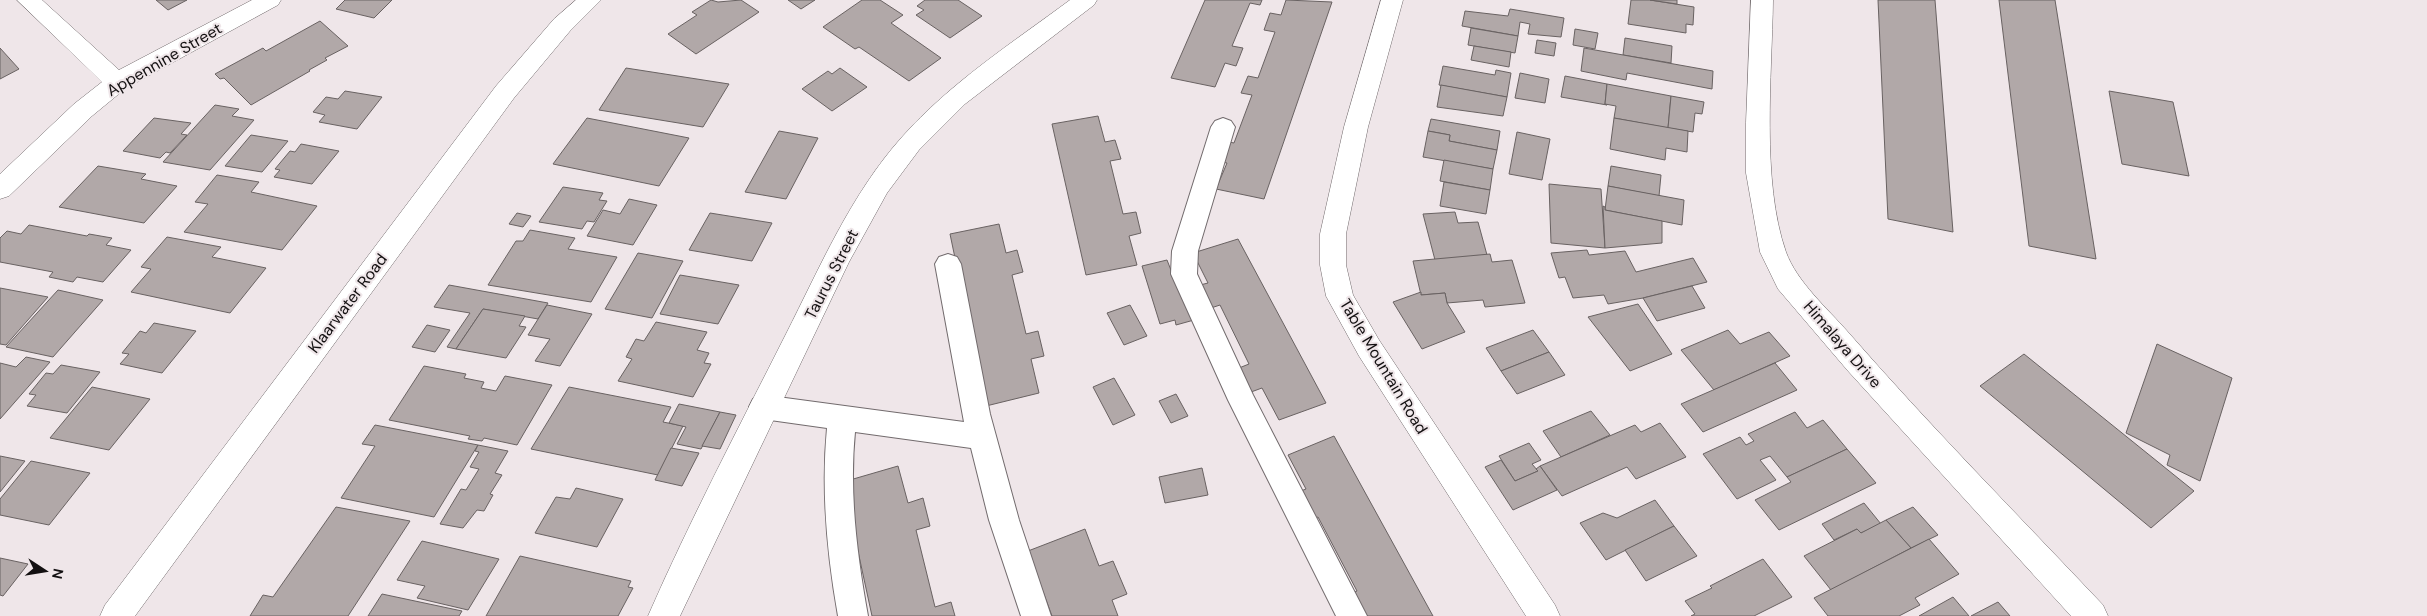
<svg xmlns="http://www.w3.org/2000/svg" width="2427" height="616" font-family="'DM Sans',sans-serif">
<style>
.building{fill:#b1a8a8;stroke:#696262}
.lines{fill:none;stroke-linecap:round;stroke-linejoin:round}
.service-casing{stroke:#726b6d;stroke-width:2}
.minor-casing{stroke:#726b6d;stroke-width:1}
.tertiary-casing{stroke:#726b6d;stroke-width:1}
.service{fill:#fff;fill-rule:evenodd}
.minor{fill:#fff;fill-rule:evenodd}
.tertiary{fill:#fff;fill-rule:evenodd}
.labels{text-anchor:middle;stroke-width:4;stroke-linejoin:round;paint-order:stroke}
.street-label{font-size:16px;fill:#131011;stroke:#efe6e9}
</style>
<rect width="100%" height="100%" fill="#efe6e9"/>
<g class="building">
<polygon points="156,0 187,0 168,10"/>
<polygon points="345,0 392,0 374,18 336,9"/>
<polygon points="711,0 718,2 741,0 759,12 696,54 668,34 697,15 692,12"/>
<polygon points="788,0 815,0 801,9"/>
<polygon points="862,0 880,0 903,15 891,23 941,58 909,81 859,47 855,49 823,27"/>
<polygon points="925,0 958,0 982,16 950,38 916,15 924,10 917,6"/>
<polygon points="1205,0 1262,0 1260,5 1250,3 1232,46 1243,48 1236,66 1225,63 1215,87 1171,78"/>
<polygon points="1286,0 1332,2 1264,199 1216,189 1227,163 1216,161 1224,141 1234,143 1252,95 1241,93 1248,76 1258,78 1275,32 1264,30 1270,13 1281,15"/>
<polygon points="1631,0 1650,0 1694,7 1693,25 1686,24 1686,33 1628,24"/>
<polygon points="1650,0 1677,0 1677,4"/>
<polygon points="1878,0 1935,0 1953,232 1888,219"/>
<polygon points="1999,0 2055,0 2096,259 2029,246"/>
<polygon points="1510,9 1564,18 1561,37 1528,34 1530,24 1520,22 1518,36 1462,26 1465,11 1508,16"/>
<polygon points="320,21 348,46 325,58 327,60 309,70 310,71 251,105 224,78 220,79 215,74 263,48 266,51"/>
<polygon points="1471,28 1518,36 1515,53 1468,45"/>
<polygon points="1575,29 1598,33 1595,49 1573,45"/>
<polygon points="1625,38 1672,46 1671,63 1623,55"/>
<polygon points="1537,40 1556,43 1554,56 1535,53"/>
<polygon points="1474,46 1511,52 1509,67 1471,60"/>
<polygon points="0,48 19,69 0,79"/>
<polygon points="1584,48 1713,71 1712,89 1627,73 1626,80 1581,71"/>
<polygon points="1443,66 1495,75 1496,70 1511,73 1507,97 1439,85"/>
<polygon points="626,68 729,84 703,127 599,110"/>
<polygon points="840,68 867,87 832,111 802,89 828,71 832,74"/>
<polygon points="1520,73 1549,79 1545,103 1515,98"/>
<polygon points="1565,76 1607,84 1605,104 1607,105 1561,97"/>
<polygon points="1607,84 1671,96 1668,128 1614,118 1616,106 1605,104"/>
<polygon points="1441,85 1507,97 1503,116 1437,107"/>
<polygon points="345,91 382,97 357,129 319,122 325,115 313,112 326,97 338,99"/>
<polygon points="2109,91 2173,102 2189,176 2122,164"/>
<polygon points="1671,96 1704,102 1702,114 1695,113 1693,132 1668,128"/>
<polygon points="215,105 239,109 232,116 254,120 210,170 163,162"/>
<polygon points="1098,116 1105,142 1115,140 1121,159 1110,161 1123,214 1136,212 1141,233 1129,236 1137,265 1086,275 1052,124"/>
<polygon points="154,118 191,123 181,134 187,135 170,153 166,152 160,158 123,151"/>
<polygon points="587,118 689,138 659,186 553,164"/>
<polygon points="1614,118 1688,131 1687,152 1666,148 1665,160 1610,149"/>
<polygon points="1431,119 1500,131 1497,150 1449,141 1450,135 1428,131"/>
<polygon points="779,131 818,138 786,199 745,192"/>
<polygon points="1428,131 1450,135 1449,141 1497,150 1493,169 1423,157"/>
<polygon points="1517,132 1550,139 1542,180 1509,174"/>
<polygon points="251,135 288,141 262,172 225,166"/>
<polygon points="301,144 339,151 312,184 274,177 280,170 275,169 290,151 295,152"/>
<polygon points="1444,160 1493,169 1490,190 1440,181"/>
<polygon points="98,166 146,174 141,179 177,186 144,223 59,207"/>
<polygon points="1611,166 1661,175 1659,196 1608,186"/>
<polygon points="217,175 259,182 251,192 317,206 282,250 184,232 208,204 195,202"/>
<polygon points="1444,182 1490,190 1486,214 1440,206"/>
<polygon points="1549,184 1601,189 1605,248 1551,243"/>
<polygon points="1608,186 1684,200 1682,225 1605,210"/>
<polygon points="563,187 603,193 599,200 607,201 594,222 587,221 582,229 539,222"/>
<polygon points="629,199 657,205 633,245 587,236 603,210 620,214"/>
<polygon points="1603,206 1605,207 1605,210 1662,221 1662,243 1605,248"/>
<polygon points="1455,212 1458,223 1478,222 1487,255 1435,260 1423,214"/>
<polygon points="517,213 531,216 523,227 509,224"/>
<polygon points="710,213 772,223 752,261 689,250"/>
<polygon points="999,224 1006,253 1017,250 1023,272 1012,275 1026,334 1038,331 1044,356 1031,359 1039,393 986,406 950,234"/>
<polygon points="29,225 87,236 89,234 112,238 106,245 131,250 103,282 77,277 73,282 49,277 53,272 0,262 0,238 7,231 21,234"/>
<polygon points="530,230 575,238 568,249 617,257 591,302 488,285 516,241 523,241"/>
<polygon points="167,237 221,247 212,257 266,268 230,313 131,292 151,269 141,267"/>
<polygon points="1238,239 1326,403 1279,420 1262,388 1251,392 1239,368 1249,364 1220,305 1208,309 1196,286 1208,283 1193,253"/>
<polygon points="1587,250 1589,255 1625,251 1636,272 1693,258 1707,282 1643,298 1608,304 1604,295 1573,298 1565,277 1559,278 1551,253"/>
<polygon points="638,253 683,261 652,318 605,309"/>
<polygon points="1490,254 1492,262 1512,260 1525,303 1485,307 1483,300 1447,303 1445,293 1421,295 1413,261"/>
<polygon points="1167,260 1178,288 1194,320 1176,325 1175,320 1160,324 1142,266"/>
<polygon points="680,275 739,285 718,324 660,314"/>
<polygon points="449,285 548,303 538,319 483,309 456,349 447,347 470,313 434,307"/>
<polygon points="1692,286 1705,308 1657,321 1643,298"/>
<polygon points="0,288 48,297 6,345 0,344"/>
<polygon points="58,290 103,300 53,357 6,347"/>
<polygon points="1421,292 1421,295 1445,293 1447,303 1465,332 1422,349 1393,302"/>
<polygon points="1638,304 1672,354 1630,371 1588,317"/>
<polygon points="547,305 592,314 560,366 535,361 550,339 528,335"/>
<polygon points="1130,305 1147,336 1124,345 1107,313"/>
<polygon points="483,309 525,316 519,326 526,327 506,358 456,349"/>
<polygon points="656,322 707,332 697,350 709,353 704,363 711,364 693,397 618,381 632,359 626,357 636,339 644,341"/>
<polygon points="154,323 196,331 162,373 120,364 129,354 122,353 140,331 146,333"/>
<polygon points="427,325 450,330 435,352 412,347"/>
<polygon points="1533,330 1549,352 1501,371 1486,348"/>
<polygon points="1728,330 1740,344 1769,332 1790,356 1714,390 1681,350"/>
<polygon points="2157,344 2232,378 2200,481 2167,465 2170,455 2126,433"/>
<polygon points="1549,352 1565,375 1517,394 1501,371"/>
<polygon points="2024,354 2194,491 2151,528 1980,386"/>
<polygon points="26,357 50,362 0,419 0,363 16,367"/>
<polygon points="1775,363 1797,390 1703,432 1681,404"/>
<polygon points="61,365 100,372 67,413 27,406 36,395 29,394 46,373 53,374"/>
<polygon points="424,366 466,374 464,378 484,382 481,388 496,391 505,376 552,385 517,445 484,438 482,441 468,439 470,436 389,420"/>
<polygon points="1114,378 1135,415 1113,425 1093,387"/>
<polygon points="92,387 150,399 109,450 50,438"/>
<polygon points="569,387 671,407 663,422 683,426 658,475 531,449"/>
<polygon points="1176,394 1188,416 1171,423 1159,401"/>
<polygon points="679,404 720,412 701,449 677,444 686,427 669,423"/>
<polygon points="1591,411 1610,435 1561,457 1543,431"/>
<polygon points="720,412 736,415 720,449 702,446"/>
<polygon points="1795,412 1807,428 1823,420 1847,449 1787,477 1770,456 1760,460 1776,480 1737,499 1703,454 1740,437 1746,445 1754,441 1748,434"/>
<polygon points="1660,423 1686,457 1636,479 1627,467 1562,496 1540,466 1635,425 1641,432"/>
<polygon points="375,425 478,445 434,517 341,498 375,446 362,444"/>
<polygon points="1334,436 1433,616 1355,616 1345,596 1357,591 1318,517 1307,521 1293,494 1306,489 1288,455"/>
<polygon points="1529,443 1541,460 1532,464 1538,471 1515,481 1499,456"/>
<polygon points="478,445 508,451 495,473 502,475 490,494 493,495 484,511 477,510 463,528 440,524 461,489 466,490 479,469 470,467 479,452 475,451"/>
<polygon points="671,448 699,453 682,486 655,480"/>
<polygon points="1847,449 1876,483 1779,530 1755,500 1791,482 1787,477"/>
<polygon points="0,456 25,461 0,492"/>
<polygon points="1501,460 1515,481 1538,471 1536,469 1540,466 1557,490 1513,510 1485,467"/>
<polygon points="31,461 90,473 49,525 0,515 0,499"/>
<polygon points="898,466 908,503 923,498 930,526 916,530 935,607 951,602 955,616 872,616 843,482"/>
<polygon points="1202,468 1208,495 1165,503 1159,477"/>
<polygon points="576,488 623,499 597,547 535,533 556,497 570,499"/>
<polygon points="1655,500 1674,526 1606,560 1580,523 1603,513 1617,518"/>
<polygon points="1864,503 1881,524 1861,533 1857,529 1834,540 1822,524"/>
<polygon points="336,507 410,521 348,616 250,616 263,595 273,597"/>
<polygon points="1913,507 1938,535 1911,548 1886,520"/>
<polygon points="1886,520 1911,548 1831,590 1804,556 1857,529 1861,533"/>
<polygon points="1674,526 1697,556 1646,581 1625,550"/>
<polygon points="1085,529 1099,566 1113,561 1127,594 1112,600 1118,616 1052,616 1028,551"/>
<polygon points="1929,539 1959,574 1915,598 1920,605 1899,616 1828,616 1814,598"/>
<polygon points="422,541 499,559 468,610 417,598 425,586 397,580"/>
<polygon points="520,556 631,581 628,587 633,588 618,616 486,616"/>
<polygon points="0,558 28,564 3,596 0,595"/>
<polygon points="1763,559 1792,597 1754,616 1691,616 1695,614 1685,601 1712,588 1710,586"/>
<polygon points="382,594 462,611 459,616 368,616"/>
<polygon points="1953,597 1969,616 1919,616"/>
<polygon points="1998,602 2010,616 1971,616"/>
</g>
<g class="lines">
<defs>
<g id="service">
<polygon points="1223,118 1231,121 1235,127 1198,251 1197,274 1253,395 1367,616 1336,616 1228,400 1171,274 1172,251 1211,127 1215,121"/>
<path d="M948 254 957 257 961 264 990 414 1019 520 1051 616H1021L989 520 971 448 855 432C849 493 857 555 868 616H838C827 554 821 491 827 428L763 419 753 415 749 407 753 399 763 395 964 422 935 264 939 257Z"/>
</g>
<g id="minor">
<polygon points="17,0 42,0 119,70 252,0 281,0 278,5 126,88 92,116 9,196 0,199 0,174 74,104 102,82"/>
<path d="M1070 0H1097L1094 5 965 104 919 150 887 193 849 262 680 616H648C690 520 739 427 786 334 820 267 851 194 902 137 950 83 1012 43 1070 0Z"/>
<polygon points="1381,0 1403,0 1368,127 1346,234 1346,265 1353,295 1379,340 1555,605 1560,616 1526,616 1359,356 1326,296 1320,265 1320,234 1344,127"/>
<path d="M1751 0H1773C1772 75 1761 181 1786 252 1797 282 1827 308 1848 332 1930 426 2018 515 2103 605L2108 616H2071L1848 371 1778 289 1760 252 1746 173V123Z"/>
</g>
<polygon id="tertiary" points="576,0 601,0 570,31 514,98 135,616 100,616 105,605 496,86 554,19"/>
</defs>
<use href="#service" class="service-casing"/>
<use href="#minor" class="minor-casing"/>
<use href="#tertiary" class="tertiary-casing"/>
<use href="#service" class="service"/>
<use href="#minor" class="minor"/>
<use href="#tertiary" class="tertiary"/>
</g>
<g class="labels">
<g class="street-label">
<text transform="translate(164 59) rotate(-30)" y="6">Appennine Street</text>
<text transform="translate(831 274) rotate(-63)" y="6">Taurus Street</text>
<text transform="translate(347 303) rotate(-53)" y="6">Klaarwater Road</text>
<text transform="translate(1843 344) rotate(49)" y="6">Himalaya Drive</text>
<text transform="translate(1384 366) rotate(59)" y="6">Table Mountain Road</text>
</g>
</g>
<g transform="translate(45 571) rotate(102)" stroke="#efe6e9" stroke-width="4" paint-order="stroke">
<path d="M0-4L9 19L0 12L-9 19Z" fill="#131011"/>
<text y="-8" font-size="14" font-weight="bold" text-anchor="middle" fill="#131011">N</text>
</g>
</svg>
